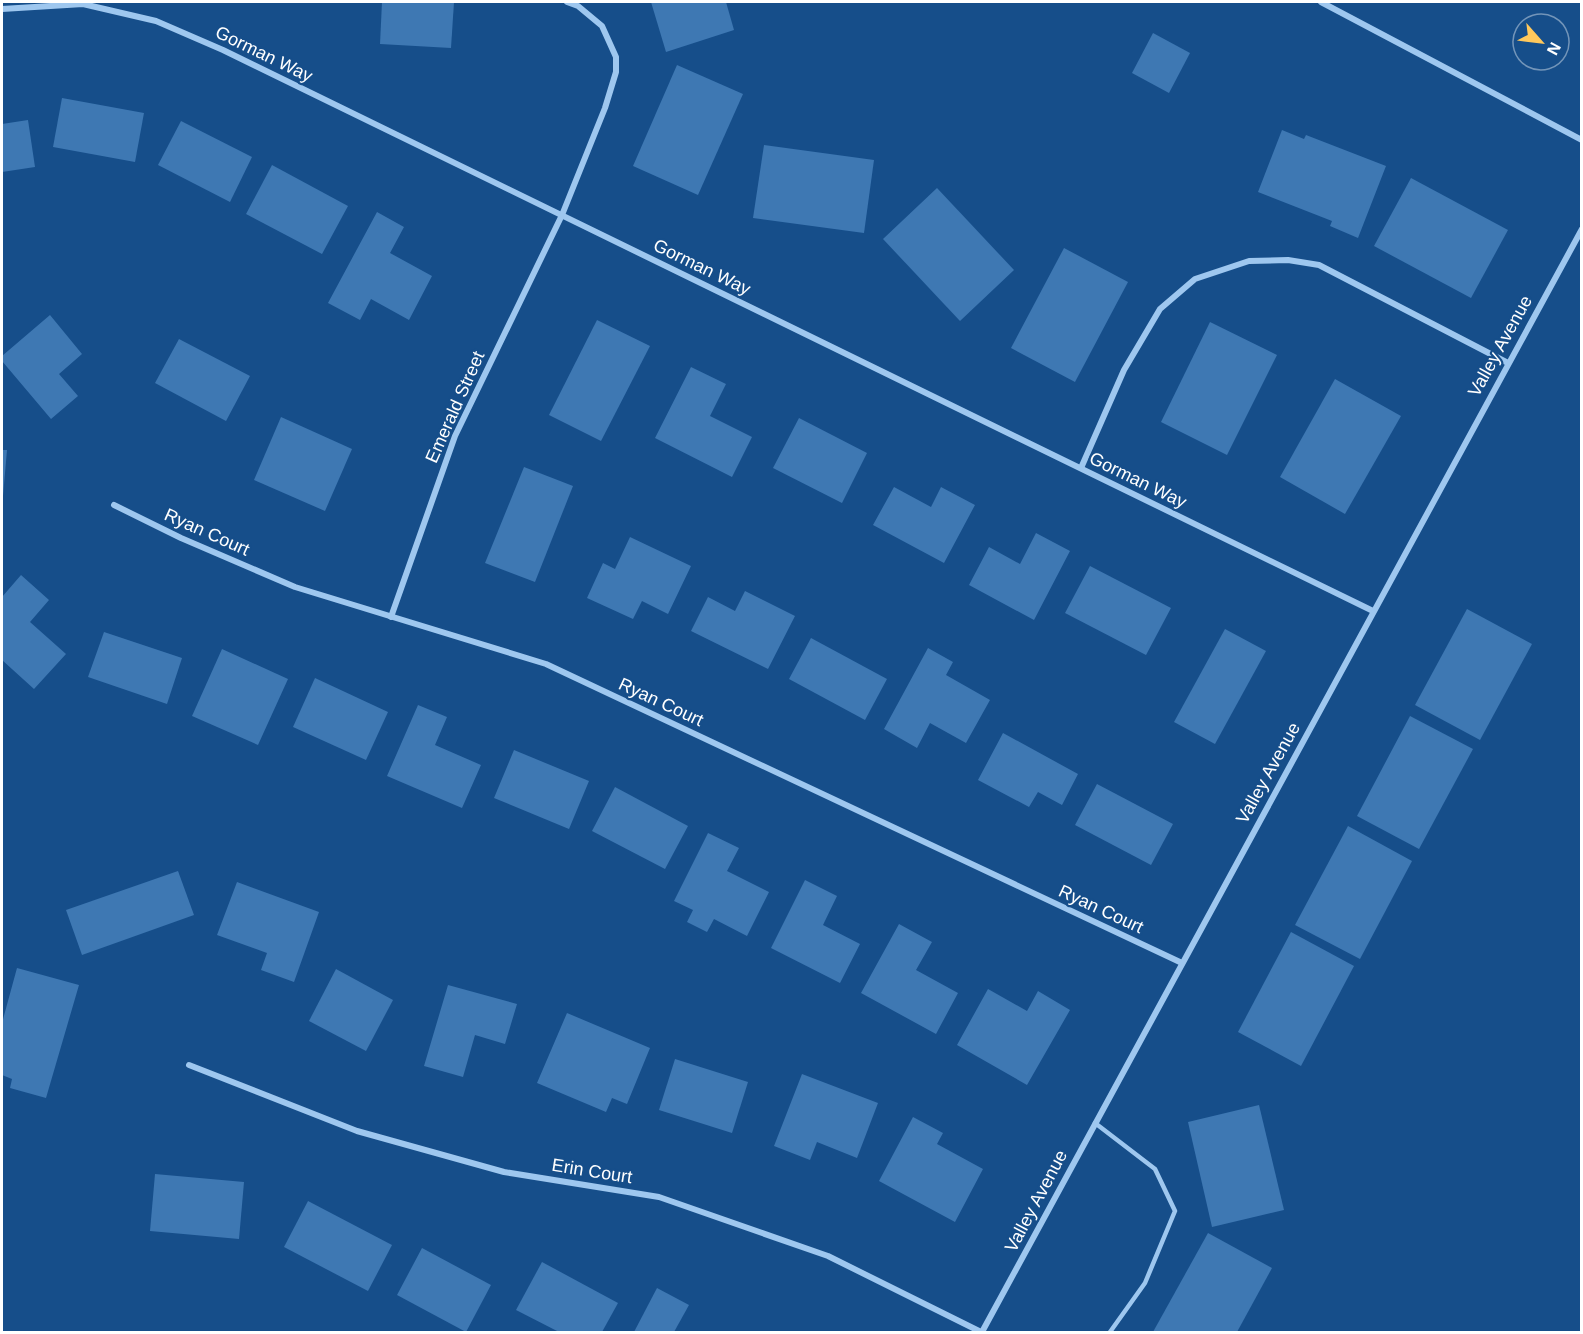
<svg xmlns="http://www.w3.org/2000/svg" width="1583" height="1334" font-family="Arial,sans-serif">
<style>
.building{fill:#3e78b3}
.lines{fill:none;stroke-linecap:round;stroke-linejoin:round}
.lane{stroke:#9ec7ef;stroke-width:4.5}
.street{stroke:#9ec7ef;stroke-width:6}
.labels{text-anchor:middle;stroke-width:4.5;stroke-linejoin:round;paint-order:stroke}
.street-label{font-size:18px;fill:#fff;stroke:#164e8a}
</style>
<rect width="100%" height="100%" fill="#164e8a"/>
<g class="building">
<polygon points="382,2 454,2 451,48 380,44"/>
<polygon points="651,2 726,2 734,30 666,52"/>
<polygon points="1153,33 1190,53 1169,93 1132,73"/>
<polygon points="677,65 743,94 698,195 633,166"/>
<polygon points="62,98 144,113 135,162 53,147"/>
<polygon points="28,120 35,167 2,172 2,124"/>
<polygon points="181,121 252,157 230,202 158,165"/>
<polygon points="1282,130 1304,139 1306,135 1386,166 1358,238 1330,226 1332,221 1258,192"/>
<polygon points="764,145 874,160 864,233 753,218"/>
<polygon points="272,165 348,206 322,254 246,214"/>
<polygon points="1411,178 1508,230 1471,298 1374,246"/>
<polygon points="937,188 1014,270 960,321 883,239"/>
<polygon points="377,212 404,227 390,253 432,276 409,320 371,299 360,320 328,303"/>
<polygon points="1064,248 1128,282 1075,382 1011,348"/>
<polygon points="50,315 82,354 59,374 78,396 51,419 2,361 2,356"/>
<polygon points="597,320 650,346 601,441 549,415"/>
<polygon points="1210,322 1277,355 1227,455 1161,422"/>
<polygon points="179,339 250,376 226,421 155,383"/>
<polygon points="691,367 726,384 710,416 752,437 732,477 655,438"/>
<polygon points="1335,379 1401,416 1345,514 1280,477"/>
<polygon points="281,417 352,449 325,511 254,480"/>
<polygon points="799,418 867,453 842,503 773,468"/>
<polygon points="2,450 7,450 3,496 2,496"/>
<polygon points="524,467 573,486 535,582 485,563"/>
<polygon points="894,487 931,507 941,487 975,505 944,563 873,525"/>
<polygon points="1036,533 1070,551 1034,620 969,585 989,547 1020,564"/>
<polygon points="630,537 691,566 668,614 642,601 633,619 587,598 603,563 615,569"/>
<polygon points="1090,566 1171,608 1146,655 1065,613"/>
<polygon points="21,575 49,600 30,622 66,654 34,689 2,660 2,597"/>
<polygon points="745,591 795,616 768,669 691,631 708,597 735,611"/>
<polygon points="1467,609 1532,644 1480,740 1415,705"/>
<polygon points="1225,629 1266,651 1215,744 1174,722"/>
<polygon points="104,632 182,658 167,704 88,677"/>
<polygon points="811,638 887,679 865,720 789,679"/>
<polygon points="928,648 953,662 946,675 990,700 966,743 930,723 917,748 884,729"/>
<polygon points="222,649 288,679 258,745 192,716"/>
<polygon points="315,678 388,712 366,760 293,727"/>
<polygon points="418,705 447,717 435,745 481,765 462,808 387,776"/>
<polygon points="1410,716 1473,749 1419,849 1357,816"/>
<polygon points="1003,733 1078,774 1062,805 1038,792 1029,807 978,780"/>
<polygon points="514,750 589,781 569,829 494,798"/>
<polygon points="1097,784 1173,824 1151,865 1075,825"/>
<polygon points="615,787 688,826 665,869 592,831"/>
<polygon points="1348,826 1412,861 1360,959 1295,925"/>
<polygon points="708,833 739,848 727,871 769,892 747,936 714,919 707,932 687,922 693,910 674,901"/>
<polygon points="178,871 194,915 82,955 66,910"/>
<polygon points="805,880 837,896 823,925 860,944 840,983 771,948"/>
<polygon points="237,882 319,912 294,982 261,970 267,953 217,935"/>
<polygon points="899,924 932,942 916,970 958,993 936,1034 861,993"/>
<polygon points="1291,932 1354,966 1301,1066 1238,1032"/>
<polygon points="17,968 79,985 46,1098 10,1088 12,1079 2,1075 2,1023"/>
<polygon points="336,969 393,1000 366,1051 309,1021"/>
<polygon points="448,985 517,1004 505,1044 475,1035 463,1077 424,1066"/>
<polygon points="988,989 1027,1011 1038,991 1070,1010 1027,1085 957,1045"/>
<polygon points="567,1013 650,1048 627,1104 612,1098 606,1112 537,1083"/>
<polygon points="675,1059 748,1082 732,1133 659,1110"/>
<polygon points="802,1074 878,1103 857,1158 817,1142 810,1160 774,1146"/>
<polygon points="1259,1105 1284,1210 1212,1227 1188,1122"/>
<polygon points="913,1117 943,1133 937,1144 983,1169 955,1222 879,1181"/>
<polygon points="155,1174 244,1182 239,1239 150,1231"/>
<polygon points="308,1201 392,1245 368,1291 284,1247"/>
<polygon points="1208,1233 1272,1268 1237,1332 1153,1332"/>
<polygon points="422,1248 491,1285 466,1332 397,1295"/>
<polygon points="542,1262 618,1303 602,1332 559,1332 516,1310"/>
<polygon points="657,1288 689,1305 674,1332 634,1332"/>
</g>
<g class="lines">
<polyline class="lane" points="1095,1123 1155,1169 1175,1211 1145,1283 1110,1332"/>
<g class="street">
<polyline points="1321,2 1582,140"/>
<polyline points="2,9 83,4 156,21 223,50 1373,611"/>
<polyline points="1081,468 1124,370 1160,309 1195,279 1249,261 1288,260 1319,265 1508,363"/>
<polyline points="114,505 181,538 295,587 546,664 1182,963"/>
<polyline points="391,617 455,436 562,215 605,108 616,72 616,57 602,26 578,6 567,2"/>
<polyline points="189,1065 357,1131 504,1172 659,1197 828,1256 981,1332"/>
<polyline points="982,1332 1582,229"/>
</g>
</g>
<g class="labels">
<g class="street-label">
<text transform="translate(264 54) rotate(26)" y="6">Gorman Way</text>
<text transform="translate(702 267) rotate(26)" y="6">Gorman Way</text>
<text transform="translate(1500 346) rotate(-61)" y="6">Valley Avenue</text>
<text transform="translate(455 407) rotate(-66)" y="6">Emerald Street</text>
<text transform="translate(1138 480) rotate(26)" y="6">Gorman Way</text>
<text transform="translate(207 532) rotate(24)" y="6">Ryan Court</text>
<text transform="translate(661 702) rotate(25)" y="6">Ryan Court</text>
<text transform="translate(1268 773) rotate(-61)" y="6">Valley Avenue</text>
<text transform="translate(1101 909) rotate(25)" y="6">Ryan Court</text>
<text transform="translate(592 1171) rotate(9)" y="6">Erin Court</text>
<text transform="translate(1036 1201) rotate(-62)" y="6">Valley Avenue</text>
</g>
</g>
<rect width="1583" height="1334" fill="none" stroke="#ffffff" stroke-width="6"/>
<g transform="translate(1541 42) rotate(118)"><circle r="28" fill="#164e8a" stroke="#7395b9" stroke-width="1.5"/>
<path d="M0-4.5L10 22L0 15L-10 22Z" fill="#ffc85c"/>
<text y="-9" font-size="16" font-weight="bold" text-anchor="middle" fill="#ffffff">N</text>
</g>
</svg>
